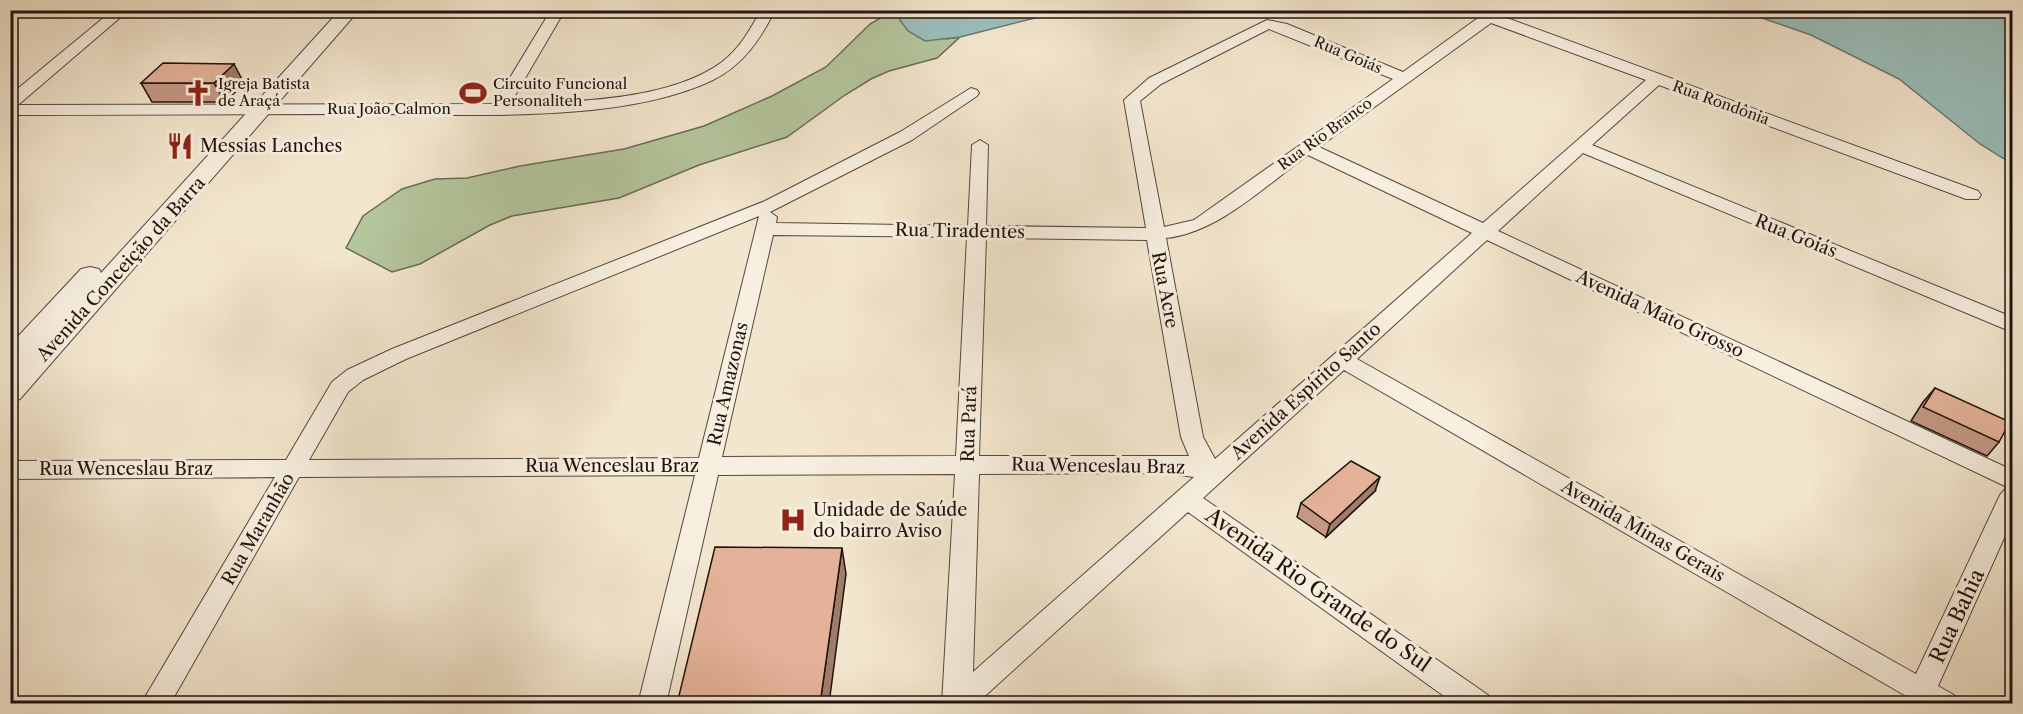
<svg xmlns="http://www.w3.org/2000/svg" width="2023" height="714" font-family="'Libre Caslon Text',serif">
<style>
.green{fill:#b5c69d;stroke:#6a6c55;stroke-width:1.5}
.water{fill:#9bbfbb;stroke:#6a7a75;stroke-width:1.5}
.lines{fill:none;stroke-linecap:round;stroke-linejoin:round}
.minor-casing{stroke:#55483d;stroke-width:2}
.tertiary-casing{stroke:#55483d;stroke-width:2}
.minor{fill:#f7efdf;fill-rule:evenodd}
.tertiary{fill:#f7efdf;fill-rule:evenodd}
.wall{fill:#c49984;stroke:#20130d;stroke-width:1.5}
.shaded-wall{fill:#a07d6b;stroke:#20130d;stroke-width:1.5}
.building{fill:#e4b299;stroke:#20130d;stroke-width:1.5}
.labels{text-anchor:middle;stroke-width:6;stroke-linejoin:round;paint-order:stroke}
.far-street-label{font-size:15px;fill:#20130d;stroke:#f7efdf}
.far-poi-label{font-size:15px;fill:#20130d;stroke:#f7efdf;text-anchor:start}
.poi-label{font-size:18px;fill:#20130d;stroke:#f7efdf;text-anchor:start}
.street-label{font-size:18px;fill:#20130d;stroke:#f7efdf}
.near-street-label{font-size:21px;fill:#20130d;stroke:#f7efdf}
</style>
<rect width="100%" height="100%" fill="#f3e6ce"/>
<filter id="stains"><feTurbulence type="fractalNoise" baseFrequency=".00333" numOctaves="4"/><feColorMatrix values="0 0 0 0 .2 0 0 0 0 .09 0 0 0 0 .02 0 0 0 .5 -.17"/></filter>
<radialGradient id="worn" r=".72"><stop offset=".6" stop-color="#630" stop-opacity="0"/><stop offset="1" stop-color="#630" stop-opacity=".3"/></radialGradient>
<polygon class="green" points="892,11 901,11 900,20 946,39 960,37 937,58 889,71 871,79 845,95 787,137 699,165 619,198 512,216 490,225 420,264 392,272 346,248 363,216 402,189 435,179 467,178 520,166 624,149 704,126 772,96 826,67 870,24"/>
<g class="water">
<polygon points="901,10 1133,10 1133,11 1051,14 960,37 925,41 908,31 900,20"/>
<polygon points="1742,11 2012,11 2012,164 1980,144 1899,79 1811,35"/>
</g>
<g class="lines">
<defs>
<g id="minor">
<path d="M113 10H129L18 105 494 104 551 10H565L510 104C573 102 669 101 722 62 740 48 750 30 761 10H775C760 40 743 65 713 80 621 124 469 114 368 114 249 114 130 115 10 115V95Z"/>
<path d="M1463 10H1485L1978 191 1981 195 1978 199H1966L1659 85 1592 145 2012 317V332L1583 153 1498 231 2012 470V520L1938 686 1954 695 1958 704H1902L1906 696 1344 370 1203 498 1488 695 1492 704H1455L1188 512 976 704H942L955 474 718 475 666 704H638L695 475 299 477 170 704H141L275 477 10 479V461L286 460 332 382 347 370 392 349 765 201 900 132 971 88 977 90 979 93 977 96 912 140 770 212 777 217 776 223 968 226 972 145 980 140 988 145 986 226 1146 228 1124 100 1149 78 1267 20 1287 24 1403 72 1478 18ZM1491 23 1646 80 1483 223 1319 147ZM1269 29 1393 79 1194 220 1164 227 1140 101 1161 84ZM1308 155 1472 233 1215 459 1203 437 1166 238C1218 233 1266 185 1308 155ZM759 216 699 458 309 460 348 392 363 380 406 359ZM773 235 967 237 956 456 722 457ZM986 238 1147 240 1181 437 1189 456H979ZM1487 240 2007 487 2000 495 1916 674 1357 359ZM1163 473 1194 477 973 672 979 474Z"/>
</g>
<polygon id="tertiary" points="340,10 359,10 20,399 10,402 10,374 13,371 10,371 10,345 81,269 90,267 99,269 101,273"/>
</defs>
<use href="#minor" class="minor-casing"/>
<use href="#tertiary" class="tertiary-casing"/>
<use href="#minor" class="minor"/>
<use href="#tertiary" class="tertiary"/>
</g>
<g class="wall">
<polygon points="141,83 244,83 225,102 152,102"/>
<polygon points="1935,388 1999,442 1987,456 1911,421 1923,402"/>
<polygon points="1375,491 1326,537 1297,517 1301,503"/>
</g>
<g class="shaded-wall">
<polygon points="234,64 244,83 225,102 214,83"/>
<polygon points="1380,477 1375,491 1326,537 1330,524"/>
<polygon points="842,548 846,574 829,704 820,704"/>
</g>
<g class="building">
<polygon points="163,63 234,64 214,83 141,83"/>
<polygon points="1935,388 2010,422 1999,442 1923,407"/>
<polygon points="1351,461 1380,477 1330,524 1301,503"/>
<polygon points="715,547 842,548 820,704 677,704"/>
</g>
<defs>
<symbol id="church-bare" viewBox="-9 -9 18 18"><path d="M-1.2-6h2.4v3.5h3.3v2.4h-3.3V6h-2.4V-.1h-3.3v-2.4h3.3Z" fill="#8f2418" stroke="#f7efdf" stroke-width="2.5" paint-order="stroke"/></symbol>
<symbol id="stadium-bare" viewBox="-9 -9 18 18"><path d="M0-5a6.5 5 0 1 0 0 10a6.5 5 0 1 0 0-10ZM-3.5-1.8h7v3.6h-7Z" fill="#8f2418" stroke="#f7efdf" stroke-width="2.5" paint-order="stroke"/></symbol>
<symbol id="restaurant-bare" viewBox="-9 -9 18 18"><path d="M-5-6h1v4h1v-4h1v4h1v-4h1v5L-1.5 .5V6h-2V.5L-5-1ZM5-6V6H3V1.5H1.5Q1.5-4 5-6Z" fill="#8f2418" stroke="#f7efdf" stroke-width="2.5" paint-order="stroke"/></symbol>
<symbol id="hospital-bare" viewBox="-9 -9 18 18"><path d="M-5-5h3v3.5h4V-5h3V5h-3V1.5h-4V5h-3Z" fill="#8f2418" stroke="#f7efdf" stroke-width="2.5" paint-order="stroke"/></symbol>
</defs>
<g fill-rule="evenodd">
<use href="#church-bare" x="179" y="74" width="38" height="38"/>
<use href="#stadium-bare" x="454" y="74" width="38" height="38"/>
<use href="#restaurant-bare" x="161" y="127" width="38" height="38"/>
<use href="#hospital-bare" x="774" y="501" width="38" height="38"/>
</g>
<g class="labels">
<g class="far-street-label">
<text transform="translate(1348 55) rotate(23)" y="5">Rua Goiás</text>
<text transform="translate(1721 103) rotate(20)" y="5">Rua Rondônia</text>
<text x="389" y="114">Rua João Calmon</text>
<text transform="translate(1325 134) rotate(-36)" y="5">Rua Rio Branco</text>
</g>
<g class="far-poi-label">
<text x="218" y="89">Igreja Batista<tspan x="218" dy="17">de Araçá</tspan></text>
<text x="493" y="89">Circuito Funcional<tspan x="493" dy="17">Personaliteh</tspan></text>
</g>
<g class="poi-label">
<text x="200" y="152">Messias Lanches</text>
<text x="813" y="516">Unidade de Saúde<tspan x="813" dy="21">do bairro Aviso</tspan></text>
</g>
<g class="street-label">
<text transform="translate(960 231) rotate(1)" y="6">Rua Tiradentes</text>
<text transform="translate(1796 236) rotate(22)" y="6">Rua Goiás</text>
<text transform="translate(121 269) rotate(-48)" y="6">Avenida Conceição da Barra</text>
<text transform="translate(1165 290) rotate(79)" y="6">Rua Acre</text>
<text transform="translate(1660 314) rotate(25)" y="6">Avenida Mato Grosso</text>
<text transform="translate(728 384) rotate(-77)" y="6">Rua Amazonas</text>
<text transform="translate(1306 391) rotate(-42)" y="6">Avenida Espírito Santo</text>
<text transform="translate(969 424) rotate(-88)" y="6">Rua Pará</text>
<text x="612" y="472">Rua Wenceslau Braz</text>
<text transform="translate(1098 466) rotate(1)" y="6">Rua Wenceslau Braz</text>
<text x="126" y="475">Rua Wenceslau Braz</text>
<text transform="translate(258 529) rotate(-60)" y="6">Rua Maranhão</text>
<text transform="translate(1643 531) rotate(30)" y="6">Avenida Minas Gerais</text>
</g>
<g class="near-street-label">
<text transform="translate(1318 590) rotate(35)" y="7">Avenida Rio Grande do Sul</text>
<text transform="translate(1957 616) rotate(-65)" y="7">Rua Bahia</text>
</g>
</g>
<rect width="2023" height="714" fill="none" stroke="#f3e6ce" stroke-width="36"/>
<rect x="12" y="12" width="1999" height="690" fill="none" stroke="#20130d" stroke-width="3"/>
<rect x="18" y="18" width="1987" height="678" fill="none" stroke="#20130d" stroke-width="1.5"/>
<rect width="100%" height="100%" filter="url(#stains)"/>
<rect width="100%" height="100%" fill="url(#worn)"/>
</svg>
